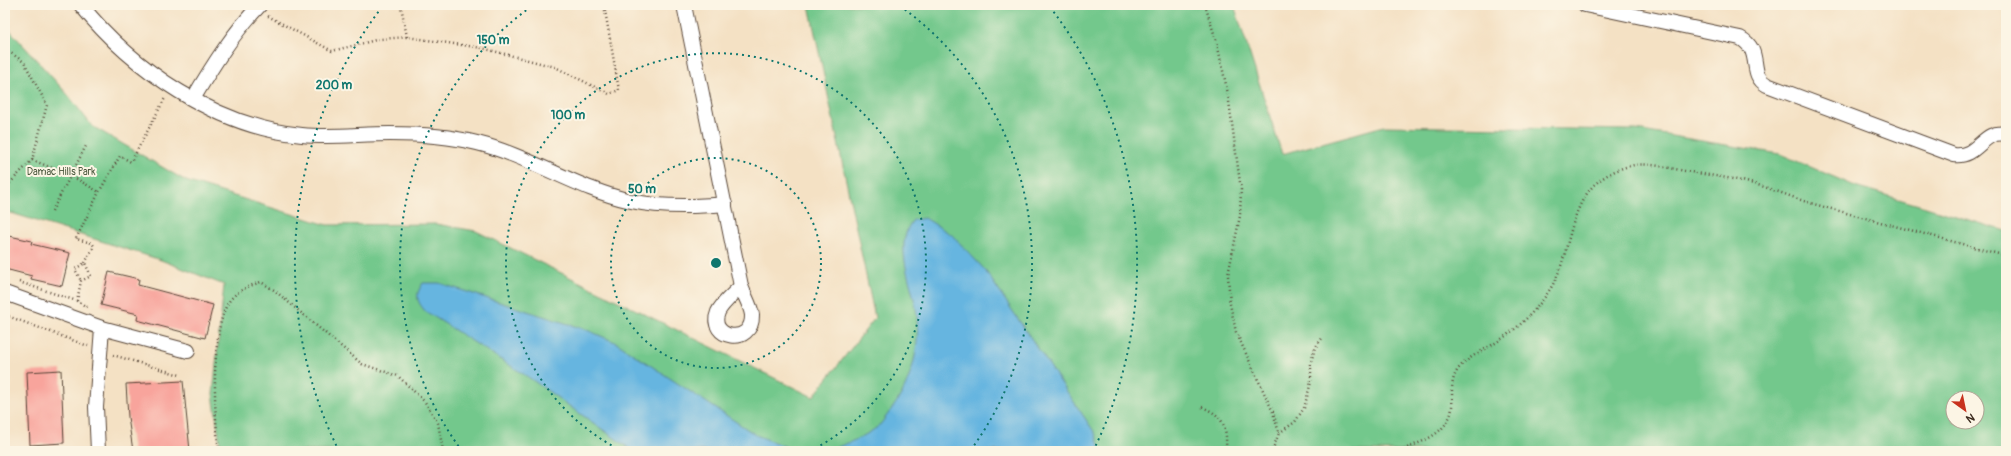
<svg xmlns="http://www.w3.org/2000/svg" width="2011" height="456" font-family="Pangolin,sans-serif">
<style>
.green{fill:#73c88c;stroke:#577955;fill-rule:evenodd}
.water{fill:#66b5e0;stroke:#50707f}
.building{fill:#f8a49c}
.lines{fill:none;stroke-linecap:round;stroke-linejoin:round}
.minor-casing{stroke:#574537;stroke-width:16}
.path{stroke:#574537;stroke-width:2.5;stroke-dasharray:1 3;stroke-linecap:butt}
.minor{stroke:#fff;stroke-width:14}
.ring{fill:none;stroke:#0f766e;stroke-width:2;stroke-dasharray:2 4}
.labels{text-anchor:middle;stroke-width:4;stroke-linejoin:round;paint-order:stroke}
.park-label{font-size:10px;fill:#4c593f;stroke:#fcf5e5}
.centre{fill:#0f766e;stroke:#fcf5e5;stroke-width:2}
.ring-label{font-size:12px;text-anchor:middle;font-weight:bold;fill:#0f766e;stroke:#fcf5e5;stroke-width:4;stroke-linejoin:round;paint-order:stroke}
</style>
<rect width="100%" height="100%" fill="#fcf5e5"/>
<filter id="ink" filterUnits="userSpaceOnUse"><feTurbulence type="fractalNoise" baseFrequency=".025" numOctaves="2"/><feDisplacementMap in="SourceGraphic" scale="8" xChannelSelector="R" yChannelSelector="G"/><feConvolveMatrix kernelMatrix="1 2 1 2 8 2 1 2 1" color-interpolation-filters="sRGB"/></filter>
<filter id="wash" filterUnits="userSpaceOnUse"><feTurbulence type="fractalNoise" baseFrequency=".012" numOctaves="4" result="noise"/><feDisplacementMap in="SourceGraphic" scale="16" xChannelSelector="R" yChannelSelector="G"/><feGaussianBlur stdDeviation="0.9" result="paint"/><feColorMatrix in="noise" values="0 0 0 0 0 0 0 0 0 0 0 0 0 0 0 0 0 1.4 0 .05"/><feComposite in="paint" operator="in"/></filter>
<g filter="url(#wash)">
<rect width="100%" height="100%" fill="#f4e1c4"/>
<path class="green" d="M809 5H1234L1282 154 1384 126 1636 130 1780 154 1855 186 2006 231V451H221L213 394 224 285 161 260 5 211V25L68 95 92 126 186 181 327 225 436 224 476 231 813 397 875 318ZM1953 398H1977V422H1953Z"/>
<g class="water">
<path d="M925 218 952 235 985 270 1095 433 1100 448 1098 451H826C843 445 861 439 876 428 881 425 884 419 888 414 910 387 920 352 917 317 915 287 891 247 913 220Z"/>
<path d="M423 283H439L587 330 615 342 756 435 794 450 815 451H633L531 379 425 311C416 300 415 295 423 283Z"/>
</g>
<g id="blocks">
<g class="building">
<polygon points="5,235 32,241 31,244 70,253 62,286 31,279 32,276 5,269"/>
<polygon points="109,272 139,279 138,285 213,305 205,338 137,320 138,314 101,305"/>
<polygon points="61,370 64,443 30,445 27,372"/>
<polygon points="183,381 190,451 133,451 128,417 126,384"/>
</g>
</g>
</g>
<g filter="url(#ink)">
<use href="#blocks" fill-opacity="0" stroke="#574537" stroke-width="1"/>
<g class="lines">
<defs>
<g id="minor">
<path d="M81 5C132 69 218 128 302 135 331 138 360 134 390 134 418 134 449 136 477 143 530 156 577 189 631 201 662 208 693 207 725 204"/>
<polyline points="684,5 741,286"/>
<path d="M1585 5 1740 38C1764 51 1747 74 1767 85L1954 155C1979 158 1982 129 2006 134"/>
<path d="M193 99C213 65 233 33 260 5"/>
<path d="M741 286C744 295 751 306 752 315 753 347 707 339 718 312 722 303 734 294 741 286Z"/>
<polyline points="5,293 102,328 188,351"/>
<polyline points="98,451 96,407 102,328"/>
</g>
</defs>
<use href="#minor" class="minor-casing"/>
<g class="path">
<polyline points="402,5 401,6 407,37"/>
<polyline points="1205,5 1217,43 1228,94 1241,190 1240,216 1228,275 1230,304 1236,332 1273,412 1279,433 1272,451"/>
<polyline points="268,16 332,51 380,39 407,37 482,48 555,67 609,94 619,90 604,5"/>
<polyline points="5,49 24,62 47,105 32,160 8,185 5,186"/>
<polyline points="32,160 70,175 99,192"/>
<polyline points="52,211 87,144"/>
<polyline points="85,263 94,246 92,243 76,239 99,192 120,156 131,162 165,98"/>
<polyline points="19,282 77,301 87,307"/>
<polyline points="77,301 81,281 91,276 85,263 75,269 81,281"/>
<polyline points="5,315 88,346"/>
<polyline points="113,355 180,375"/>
<path d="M1202 407C1225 416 1227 428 1226 451"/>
<polyline points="1279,433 1295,422 1304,408 1311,382 1311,362 1315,348 1323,337"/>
<path d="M219 451C214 417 210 327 230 300 238 290 249 286 261 282L274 290 362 364 398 376 425 402 438 423 443 451"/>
<path d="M1400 451C1417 443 1438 438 1448 420 1459 402 1442 381 1465 362 1477 352 1491 347 1504 337 1522 325 1541 305 1552 286 1569 257 1568 219 1588 192 1598 178 1619 167 1635 165 1651 163 1669 168 1685 171 1708 175 1732 178 1754 184 1773 189 1791 197 1810 203 1875 221 1941 238 2006 256"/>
</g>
<use href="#minor" class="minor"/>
</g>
</g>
<g class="ring">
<circle cx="716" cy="263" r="105"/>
<path d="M622 451A210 210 0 1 1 810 451"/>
<path d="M462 451A316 316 0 0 1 532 6M900 6A316 316 0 0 1 970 451"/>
<path d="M339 451A421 421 0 0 1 382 7M1050 7A421 421 0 0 1 1093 451"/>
</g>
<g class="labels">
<g class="park-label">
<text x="61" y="175">Damac Hills Park</text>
</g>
</g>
<circle cx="716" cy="263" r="6" class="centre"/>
<g class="ring-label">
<text x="493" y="44">150 m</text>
<text x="334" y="89">200 m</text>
<text x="568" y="119">100 m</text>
<text x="642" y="193">50 m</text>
</g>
<rect width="2011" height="456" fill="none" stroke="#fcf5e5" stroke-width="20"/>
<g transform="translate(1965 410) rotate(147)"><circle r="19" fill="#fcf5e5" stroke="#afa495"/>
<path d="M0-3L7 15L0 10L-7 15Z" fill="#c8321e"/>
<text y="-6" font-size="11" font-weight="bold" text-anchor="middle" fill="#3b2a1e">N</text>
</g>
</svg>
